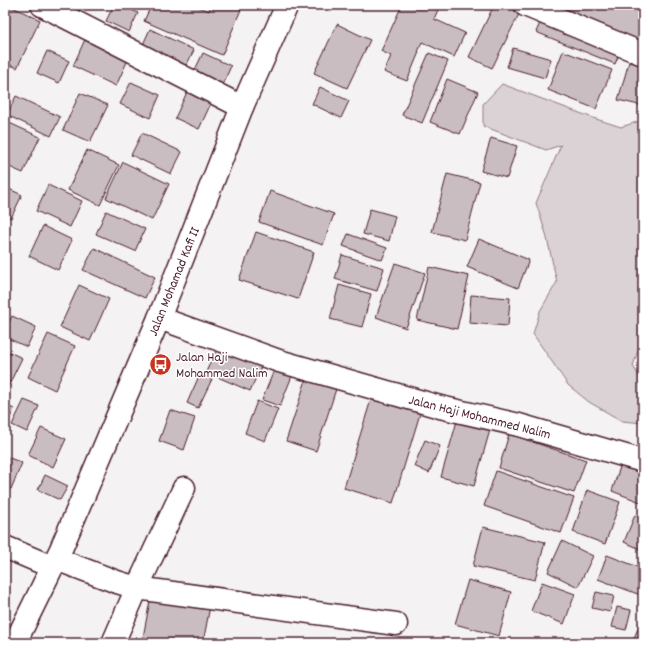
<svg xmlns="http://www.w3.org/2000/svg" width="648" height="648" font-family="Dekko,sans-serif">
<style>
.green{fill:#dbd2d5;stroke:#927880}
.building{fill:#cabdc1;stroke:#4a1f2b}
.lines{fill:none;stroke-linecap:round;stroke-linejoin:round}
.minor-casing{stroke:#4a1f2b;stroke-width:25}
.major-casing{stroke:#4a1f2b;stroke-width:25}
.minor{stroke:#fff;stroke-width:22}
.major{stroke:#fff;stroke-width:22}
.labels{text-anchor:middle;stroke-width:3;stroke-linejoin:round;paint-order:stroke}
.street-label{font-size:14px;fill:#4a1f2b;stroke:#fff}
.poi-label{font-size:14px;fill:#4a1f2b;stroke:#fff;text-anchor:start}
</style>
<rect width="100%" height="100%" fill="#f4f2f2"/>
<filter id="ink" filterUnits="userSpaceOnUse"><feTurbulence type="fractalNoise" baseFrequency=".025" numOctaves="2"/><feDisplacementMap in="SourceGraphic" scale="8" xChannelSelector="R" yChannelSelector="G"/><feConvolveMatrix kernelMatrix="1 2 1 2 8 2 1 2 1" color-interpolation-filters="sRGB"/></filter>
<g filter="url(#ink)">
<polygon class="green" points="502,84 593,118 621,127 643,120 643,335 633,366 643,383 643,423 622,421 589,402 568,385 533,334 540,311 557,282 546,234 536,203 561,145 546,150 483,126 483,104"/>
<g class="building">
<polygon points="5,5 8,5 40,20 17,68 5,62"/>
<polygon points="114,5 122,5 138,13 129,32 106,21"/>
<polygon points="138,5 195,5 209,11 211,5 238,5 242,7 222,55 144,21 149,10"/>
<polygon points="402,5 440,5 434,19 465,33 454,57 422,42 418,52 419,52 407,81 384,72 391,56 381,51"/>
<polygon points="494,5 506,5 520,12 492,68 469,57"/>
<polygon points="564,5 614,5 629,9 630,5 643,5 643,41 560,18"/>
<polygon points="540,23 619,54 615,64 536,32"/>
<polygon points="337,24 370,40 347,88 314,73"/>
<polygon points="150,29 194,50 183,72 140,51"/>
<polygon points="87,35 130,55 116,86 73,66"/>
<polygon points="513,48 551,59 545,78 507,67"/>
<polygon points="47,51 69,61 59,83 37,73"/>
<polygon points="563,51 612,70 596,109 548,90"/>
<polygon points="203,53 231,66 222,86 194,72"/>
<polygon points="429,53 448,61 422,123 402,115"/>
<polygon points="629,62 643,66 643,106 618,100"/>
<polygon points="447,79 478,92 460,134 430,122"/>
<polygon points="131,82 160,95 150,118 120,104"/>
<polygon points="320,87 349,101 341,118 312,104"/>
<polygon points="188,90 212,101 199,129 175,118"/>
<polygon points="80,93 108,105 90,142 63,130"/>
<polygon points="16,96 60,117 51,136 7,115"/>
<polygon points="5,121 40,137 23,173 5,165"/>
<polygon points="142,133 182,152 171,174 131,155"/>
<polygon points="491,138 517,146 507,178 481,171"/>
<polygon points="87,150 119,165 100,205 68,190"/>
<polygon points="123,162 169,184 152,220 106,198"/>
<polygon points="447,174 480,182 465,240 432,232"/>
<polygon points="48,185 82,201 70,227 36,211"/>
<polygon points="5,187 22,195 11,218 5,215"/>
<polygon points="270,191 334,214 323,245 259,222"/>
<polygon points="370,209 395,216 389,241 363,234"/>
<polygon points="106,211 145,229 135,251 96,234"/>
<polygon points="43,226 72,240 58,270 29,256"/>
<polygon points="256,232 314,252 298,299 239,280"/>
<polygon points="348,234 387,248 382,260 343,246"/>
<polygon points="479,239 529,260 518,288 467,267"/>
<polygon points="94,248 155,277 145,298 83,270"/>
<polygon points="342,255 384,268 377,291 335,279"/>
<polygon points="395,263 425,273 406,328 376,317"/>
<polygon points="429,267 469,276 457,329 417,320"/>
<polygon points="79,285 109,299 90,341 60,327"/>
<polygon points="339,285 371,294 362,327 330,319"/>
<polygon points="471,295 510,298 508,326 469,323"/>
<polygon points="12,316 36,327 27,347 5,337 5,331"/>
<polygon points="48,334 75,346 55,390 28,377"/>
<polygon points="219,343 263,362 250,391 206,372"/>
<polygon points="5,350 22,358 5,393"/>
<polygon points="277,363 294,371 280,406 262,400"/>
<polygon points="200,374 212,379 198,408 187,403"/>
<polygon points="306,380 336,389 316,451 286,441"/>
<polygon points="373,393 422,407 393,503 344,488"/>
<polygon points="24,400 39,406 27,432 12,425"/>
<polygon points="257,401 278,409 265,441 245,433"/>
<polygon points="5,405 14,409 6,426 5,426"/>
<polygon points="170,410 195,418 184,450 159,441"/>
<polygon points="457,421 490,430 474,486 441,477"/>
<polygon points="41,428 66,439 53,467 28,455"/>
<polygon points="509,434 586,460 574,493 499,468"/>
<polygon points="425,440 440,446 429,473 414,466"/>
<polygon points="5,456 22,463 11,489 5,486"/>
<polygon points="622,461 643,469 643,503 612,491"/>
<polygon points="496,471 574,498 561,533 484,506"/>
<polygon points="45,475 68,486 60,500 38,490"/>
<polygon points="587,490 620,502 605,544 573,532"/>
<polygon points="635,515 643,518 643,550 624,542"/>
<polygon points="483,527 545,542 535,580 473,566"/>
<polygon points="562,541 593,556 578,587 548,572"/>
<polygon points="607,555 643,569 643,596 598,579"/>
<polygon points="468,580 511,592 499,636 455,624"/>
<polygon points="542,582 575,594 564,624 531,611"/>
<polygon points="596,592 614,596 610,612 592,608"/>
<polygon points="151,595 210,606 203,643 142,643"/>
<polygon points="617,607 631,610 626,630 612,627"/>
<polygon points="643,616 643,643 632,643"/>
</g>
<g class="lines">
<defs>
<g id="minor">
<polyline points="42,5 242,107"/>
<polyline points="525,5 643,54"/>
<polyline points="159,318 279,361 440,407 519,425 643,461"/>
<polyline points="5,547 52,567"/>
<polyline points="56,559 117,582 137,588 396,624"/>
<polyline points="113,643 137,588 184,488"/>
</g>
<polyline id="major" points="15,643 61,549 159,318 242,107 287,5"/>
</defs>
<use href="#minor" class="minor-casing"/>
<use href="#major" class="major-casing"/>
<use href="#minor" class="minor"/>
<use href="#major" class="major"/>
</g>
</g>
<defs>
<symbol id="bus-disc" viewBox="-11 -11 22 22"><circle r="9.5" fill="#c8321e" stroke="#fff"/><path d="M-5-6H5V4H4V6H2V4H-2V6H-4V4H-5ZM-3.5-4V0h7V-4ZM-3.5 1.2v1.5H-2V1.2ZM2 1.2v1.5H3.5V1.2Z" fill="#fff"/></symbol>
</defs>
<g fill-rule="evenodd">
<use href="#bus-disc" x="148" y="352" width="25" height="25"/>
</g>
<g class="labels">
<g class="street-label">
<text transform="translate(173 281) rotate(-68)" y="5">Jalan Mohamad Kafi II</text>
<text transform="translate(480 416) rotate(14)" y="5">Jalan Haji Mohammed Nalim</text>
</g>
<g class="poi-label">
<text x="176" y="361">Jalan Haji<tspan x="176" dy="16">Mohammed Nalim</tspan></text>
</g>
</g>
<rect width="648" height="648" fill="none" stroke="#fff" stroke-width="20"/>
<rect x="10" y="10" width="628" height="628" fill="none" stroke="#4a1f2b" stroke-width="1.5" filter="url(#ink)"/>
</svg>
